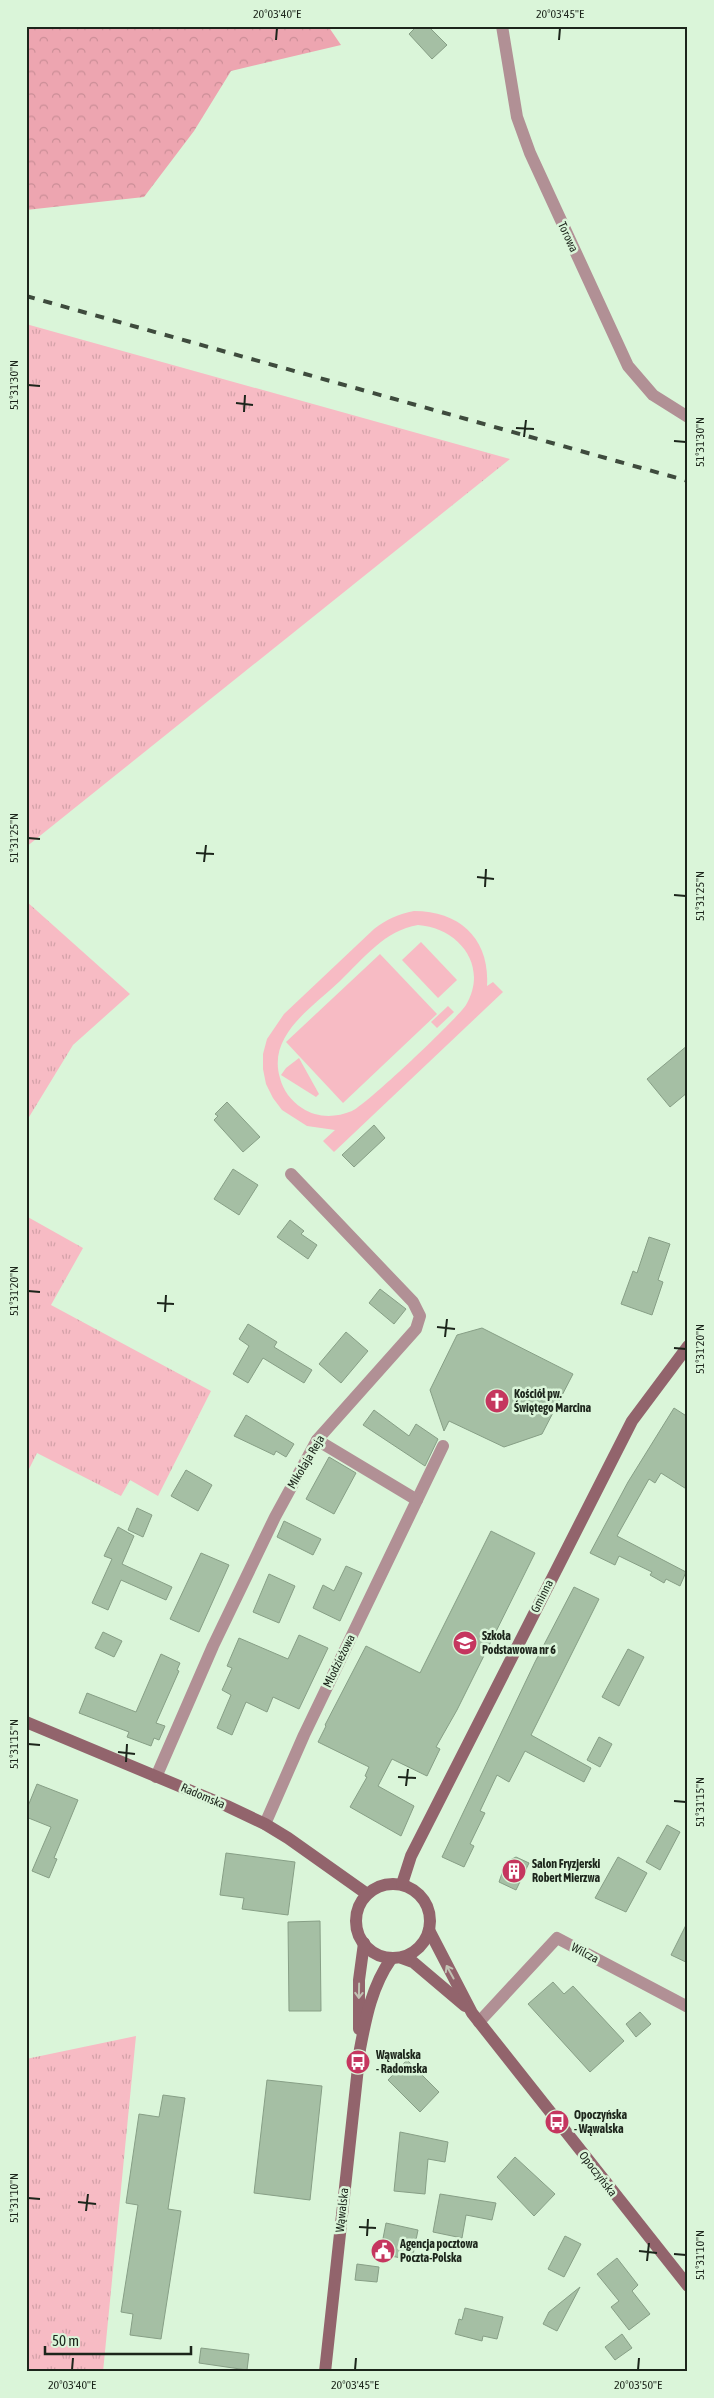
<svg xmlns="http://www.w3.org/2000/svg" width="714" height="2398" font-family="'Asap Condensed',sans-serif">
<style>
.grass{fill:url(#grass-tufts)}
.forest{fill:url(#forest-crowns)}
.garden{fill:#f7bbc4;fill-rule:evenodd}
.building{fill:#a5bfa4;stroke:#879f86}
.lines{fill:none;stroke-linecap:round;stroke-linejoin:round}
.street{stroke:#b19095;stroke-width:12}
.secondary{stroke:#92646c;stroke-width:12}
.rail{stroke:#3e4b3d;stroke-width:4;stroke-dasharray:9 9;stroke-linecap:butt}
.oneway{stroke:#c1c2b3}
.ticks{fill:none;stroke:#1c251b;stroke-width:2}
.labels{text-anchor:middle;stroke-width:5;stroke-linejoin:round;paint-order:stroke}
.street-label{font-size:12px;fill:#1c251b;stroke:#daf5d9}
.poi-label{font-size:12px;font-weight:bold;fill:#1c251b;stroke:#daf5d9;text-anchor:start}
.neatline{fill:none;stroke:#1c251b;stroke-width:2}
.ticks-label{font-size:12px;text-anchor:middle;fill:#1c251b}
</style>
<defs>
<pattern id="grass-tufts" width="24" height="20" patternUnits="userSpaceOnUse" patternTransform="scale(1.25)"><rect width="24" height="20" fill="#f7bbc4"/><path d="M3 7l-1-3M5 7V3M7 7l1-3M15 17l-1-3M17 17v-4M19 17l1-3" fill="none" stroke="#d3a1a8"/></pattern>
<pattern id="forest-crowns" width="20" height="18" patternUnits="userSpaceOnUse" patternTransform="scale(1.25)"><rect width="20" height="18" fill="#eda5b0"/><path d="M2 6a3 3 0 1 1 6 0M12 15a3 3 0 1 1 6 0" fill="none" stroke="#cb8e97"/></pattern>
</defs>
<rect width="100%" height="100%" fill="#daf5d9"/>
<g class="grass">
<polygon points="26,324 510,459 26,847"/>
<polygon points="26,901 130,994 73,1045 26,1122"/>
<polygon points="26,1216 83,1248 51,1305 211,1391 158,1496 130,1480 121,1496 37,1453 26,1475"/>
<polygon points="136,2036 103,2372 26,2372 26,2059"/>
</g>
<polygon class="forest" points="26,26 328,26 341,45 231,71 194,131 144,197 26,210"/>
<g class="garden">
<path d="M414 911C461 911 490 940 487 986L493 982 503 992 334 1152 323 1141 335 1130 307 1126 282 1110 273 1098 266 1084 263 1069V1054L267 1039 284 1014 374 929C387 919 398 914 414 911ZM418 925C459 928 489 966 466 1005 457 1019 366 1105 352 1111 335 1118 317 1118 302 1108 291 1101 283 1090 280 1078 267 1035 313 1007 340 981 363 959 385 930 418 925Z"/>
<polygon points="421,942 457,980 438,998 402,960"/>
<polygon points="380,954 437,1014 343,1103 286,1042"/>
<polygon points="448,1006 454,1012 437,1028 431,1022"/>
<polygon points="299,1058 319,1094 316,1097 281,1075 286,1068"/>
</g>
<g class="building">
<polygon points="417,26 428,26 447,45 432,59 409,34"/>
<polygon points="688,1045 688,1092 670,1107 647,1079"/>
<polygon points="227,1102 260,1137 243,1152 214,1120 218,1116 215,1114"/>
<polygon points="374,1125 385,1138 354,1167 342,1155"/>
<polygon points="233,1169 258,1185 239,1215 214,1199"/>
<polygon points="290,1220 304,1231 301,1234 317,1245 308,1259 277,1237"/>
<polygon points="649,1237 670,1244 658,1280 663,1282 652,1315 621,1304 633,1271 637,1273"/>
<polygon points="380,1289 406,1309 394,1324 369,1303"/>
<polygon points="248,1324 277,1342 274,1347 312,1370 304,1383 263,1358 248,1383 233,1374 249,1346 239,1339"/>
<polygon points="482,1328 573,1374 542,1434 504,1447 449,1421 444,1431 430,1390 457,1335"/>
<polygon points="346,1332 368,1351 341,1383 319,1364"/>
<polygon points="674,1408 688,1417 688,1490 661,1473 655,1483 649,1479 617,1536 686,1572 680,1586 666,1579 664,1583 650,1575 652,1572 619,1556 615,1565 590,1553 628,1482"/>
<polygon points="374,1410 409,1436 416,1424 438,1439 425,1466 363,1425"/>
<polygon points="246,1415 294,1444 286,1457 276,1451 274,1455 234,1436"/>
<polygon points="329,1457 356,1473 334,1514 306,1499"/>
<polygon points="186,1470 212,1485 198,1511 171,1496"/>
<polygon points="137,1508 152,1515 143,1537 128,1530"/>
<polygon points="284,1521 321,1539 313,1555 277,1537"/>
<polygon points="118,1527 134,1536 122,1564 172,1587 166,1600 121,1580 108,1610 92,1603 112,1559 104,1556"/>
<polygon points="491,1531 535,1553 457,1710 436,1747 440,1749 427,1776 392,1759 378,1786 414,1806 401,1836 350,1807 367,1777 365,1776 369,1767 318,1742 326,1726 325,1725 366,1646 420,1673"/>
<polygon points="201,1553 229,1565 199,1632 170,1619"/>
<polygon points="346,1566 362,1573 340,1621 313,1608 323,1585 334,1591"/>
<polygon points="269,1574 295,1586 279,1623 253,1612"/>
<polygon points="574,1587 599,1599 531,1735 591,1768 584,1782 525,1751 509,1782 497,1775 480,1811 485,1813 470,1844 474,1846 464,1867 442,1857 535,1662"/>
<polygon points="103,1632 122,1641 114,1657 95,1648"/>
<polygon points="299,1635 328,1648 299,1709 273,1697 267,1712 246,1702 232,1735 217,1728 231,1695 222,1690 232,1668 227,1666 239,1638 288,1659"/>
<polygon points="628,1649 644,1657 619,1706 602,1697"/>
<polygon points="161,1654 180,1663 177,1670 179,1671 156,1723 165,1726 159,1740 154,1738 151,1746 127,1737 129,1732 79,1713 87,1693 136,1712"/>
<polygon points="599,1737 612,1744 600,1767 587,1760"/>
<polygon points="37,1784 78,1800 54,1858 57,1859 49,1878 32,1871 51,1827 26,1817 26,1811"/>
<polygon points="667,1825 680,1832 660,1870 646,1862"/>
<polygon points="226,1853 295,1862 288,1915 242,1909 244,1898 220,1895"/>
<polygon points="516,1857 529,1863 516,1890 499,1882 506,1862"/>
<polygon points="618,1857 647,1873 626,1912 595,1898"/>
<polygon points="320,1921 321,2011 289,2011 288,1922"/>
<polygon points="688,1921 688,1963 671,1955"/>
<polygon points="553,1982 564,1994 573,1986 624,2041 590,2072 528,2004"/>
<polygon points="640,2012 651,2024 636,2037 626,2024"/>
<polygon points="407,2060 439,2092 420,2112 388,2080"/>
<polygon points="267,2080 322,2086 310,2200 254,2193"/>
<polygon points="163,2095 185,2098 168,2209 181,2211 161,2339 130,2335 133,2314 121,2312 138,2205 126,2203 139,2114 159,2117"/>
<polygon points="400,2132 448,2142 445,2162 428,2159 425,2194 394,2191"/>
<polygon points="515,2157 555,2194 534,2216 497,2177"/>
<polygon points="440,2194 496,2203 492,2220 466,2215 462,2238 433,2232"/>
<polygon points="386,2223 418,2230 412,2260 380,2254"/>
<polygon points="565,2236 581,2244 564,2277 548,2269"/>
<polygon points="617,2258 638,2285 632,2291 650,2314 629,2330 611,2307 619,2301 597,2274"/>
<polygon points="357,2264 379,2267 377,2282 355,2280"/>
<polygon points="580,2287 557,2331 543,2324 549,2312"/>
<polygon points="465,2308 503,2317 497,2339 483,2336 482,2341 455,2334 459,2319 462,2320"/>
<polygon points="622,2334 632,2348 615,2360 605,2347"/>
<polygon points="201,2348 249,2354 247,2370 199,2363"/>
</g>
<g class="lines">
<g class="street">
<polyline points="502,26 517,117 530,153 628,366 653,395 688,417"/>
<polyline points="317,1440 417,1500"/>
<polyline points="156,1777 213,1646 275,1517 317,1440 416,1329 420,1316 413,1302 291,1174"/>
<polyline points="265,1824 304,1735 443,1446"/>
<polyline points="479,2022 557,1938 688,2007"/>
</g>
<g class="secondary">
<polyline points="26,1722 227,1806 265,1824 288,1838 367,1894"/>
<circle cx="393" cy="1921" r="37"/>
<polyline points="402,1884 411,1856 632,1421 688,1346"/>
<polyline points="429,1930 472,2013 688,2286"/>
<polyline points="402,1958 413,1962 465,2006"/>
<polyline points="359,2029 359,1980 364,1943"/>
<path d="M325 2372 360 2049C366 2017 372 1986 391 1959"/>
</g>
<polyline class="rail" points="26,296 688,481"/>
</g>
<defs><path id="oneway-shaft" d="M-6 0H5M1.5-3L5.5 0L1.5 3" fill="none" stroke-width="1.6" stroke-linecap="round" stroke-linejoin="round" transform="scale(1.25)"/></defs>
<g class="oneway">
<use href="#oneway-shaft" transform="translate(450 1972) rotate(-119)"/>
<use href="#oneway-shaft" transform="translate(359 1991) rotate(91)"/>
</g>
<path class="ticks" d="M276 40 277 28M559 40 560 28M28 385 40 386M236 403 253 405M244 412 245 395M516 428 534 429M524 437 526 420M674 441 686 442M28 838 40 839M196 853 214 854M204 862 206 845M477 877 494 879M485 887 486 869M674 895 686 896M28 1291 40 1292M157 1303 174 1304M165 1312 166 1295M437 1327 455 1329M445 1337 447 1319M674 1348 686 1349M28 1744 40 1745M118 1752 135 1754M126 1762 127 1744M398 1777 416 1778M406 1786 408 1769M674 1801 686 1802M28 2198 40 2199M78 2202 96 2204M86 2211 88 2194M359 2227 376 2228M367 2236 368 2219M639 2251 657 2253M674 2254 686 2255M647 2261 649 2243M72 2370 73 2358M355 2370 356 2358M638 2370 639 2358"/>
<defs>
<symbol id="church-disc" viewBox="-11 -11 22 22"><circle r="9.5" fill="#c5365f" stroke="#daf5d9"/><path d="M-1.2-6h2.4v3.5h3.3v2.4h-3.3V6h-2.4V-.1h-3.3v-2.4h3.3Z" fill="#fff"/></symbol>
<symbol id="school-disc" viewBox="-11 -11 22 22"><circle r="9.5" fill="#c5365f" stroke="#daf5d9"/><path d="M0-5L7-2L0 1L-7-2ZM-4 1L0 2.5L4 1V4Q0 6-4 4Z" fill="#fff"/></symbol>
<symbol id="building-disc" viewBox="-11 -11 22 22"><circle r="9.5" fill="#c5365f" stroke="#daf5d9"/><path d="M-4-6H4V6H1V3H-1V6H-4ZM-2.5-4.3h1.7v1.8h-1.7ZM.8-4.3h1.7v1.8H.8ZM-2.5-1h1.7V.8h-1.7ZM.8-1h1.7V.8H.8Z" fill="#fff"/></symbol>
<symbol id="bus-disc" viewBox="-11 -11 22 22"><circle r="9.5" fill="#c5365f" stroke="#daf5d9"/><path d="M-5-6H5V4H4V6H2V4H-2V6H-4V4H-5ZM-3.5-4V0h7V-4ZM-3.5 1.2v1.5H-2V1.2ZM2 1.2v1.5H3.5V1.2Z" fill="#fff"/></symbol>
<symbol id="civic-disc" viewBox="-11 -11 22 22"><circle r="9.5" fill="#c5365f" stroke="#daf5d9"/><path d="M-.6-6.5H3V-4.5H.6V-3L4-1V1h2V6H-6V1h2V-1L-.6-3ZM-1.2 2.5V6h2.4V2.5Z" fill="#fff"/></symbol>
</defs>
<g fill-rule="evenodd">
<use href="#church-disc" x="483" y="1387" width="28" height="28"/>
<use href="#school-disc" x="451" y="1629" width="28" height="28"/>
<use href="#building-disc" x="500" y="1857" width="28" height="28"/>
<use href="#bus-disc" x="344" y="2048" width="28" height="28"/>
<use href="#bus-disc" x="543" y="2108" width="28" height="28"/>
<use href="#civic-disc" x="369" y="2237" width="28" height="28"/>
</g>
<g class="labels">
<g class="street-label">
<text transform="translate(568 237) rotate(65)" y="4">Torowa</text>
<text transform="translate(306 1462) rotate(-59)" y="4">Mikołaja Reja</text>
<text transform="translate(542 1596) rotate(-63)" y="4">Gminna</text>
<text transform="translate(339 1661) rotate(-64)" y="4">Młodzieżowa</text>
<text transform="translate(203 1796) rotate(23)" y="4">Radomska</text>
<text transform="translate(585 1953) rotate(28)" y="4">Wilcza</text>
<text transform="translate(598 2174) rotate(52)" y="4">Opoczyńska</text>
<text transform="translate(342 2210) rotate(-84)" y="4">Wąwalska</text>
</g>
<g class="poi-label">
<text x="514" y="1398">Kościół pw.<tspan x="514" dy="14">Świętego Marcina</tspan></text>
<text x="482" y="1640">Szkoła<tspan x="482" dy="14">Podstawowa nr 6</tspan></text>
<text x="532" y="1868">Salon Fryzjerski<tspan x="532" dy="14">Robert Mierzwa</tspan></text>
<text x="376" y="2059">Wąwalska<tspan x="376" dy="14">- Radomska</tspan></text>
<text x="574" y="2119">Opoczyńska<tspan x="574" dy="14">- Wąwalska</tspan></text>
<text x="400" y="2248">Agencja pocztowa<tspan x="400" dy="14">Poczta-Polska</tspan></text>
</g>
</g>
<rect width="714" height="2398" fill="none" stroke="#daf5d9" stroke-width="55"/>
<path d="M45 2346v8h146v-8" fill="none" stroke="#1c251b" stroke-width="2.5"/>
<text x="52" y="2346" font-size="15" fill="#1c251b" stroke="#daf5d9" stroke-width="4" paint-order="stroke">50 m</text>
<rect x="28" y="28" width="658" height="2342" class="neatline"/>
<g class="ticks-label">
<text x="277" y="18">20°03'40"E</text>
<text x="560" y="18">20°03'45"E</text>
<text transform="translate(14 385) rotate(-90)" y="4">51°31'30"N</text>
<text transform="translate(700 442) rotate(-90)" y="4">51°31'30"N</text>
<text transform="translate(14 838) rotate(-90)" y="4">51°31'25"N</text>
<text transform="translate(700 896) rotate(-90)" y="4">51°31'25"N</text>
<text transform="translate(14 1291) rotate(-90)" y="4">51°31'20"N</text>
<text transform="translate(700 1349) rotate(-90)" y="4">51°31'20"N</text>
<text transform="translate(14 1744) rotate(-90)" y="4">51°31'15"N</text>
<text transform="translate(700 1802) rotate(-90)" y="4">51°31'15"N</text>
<text transform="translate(14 2198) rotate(-90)" y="4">51°31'10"N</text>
<text transform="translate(700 2255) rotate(-90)" y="4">51°31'10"N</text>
<text x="72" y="2389">20°03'40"E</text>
<text x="355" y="2389">20°03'45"E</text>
<text x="638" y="2389">20°03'50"E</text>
</g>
</svg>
